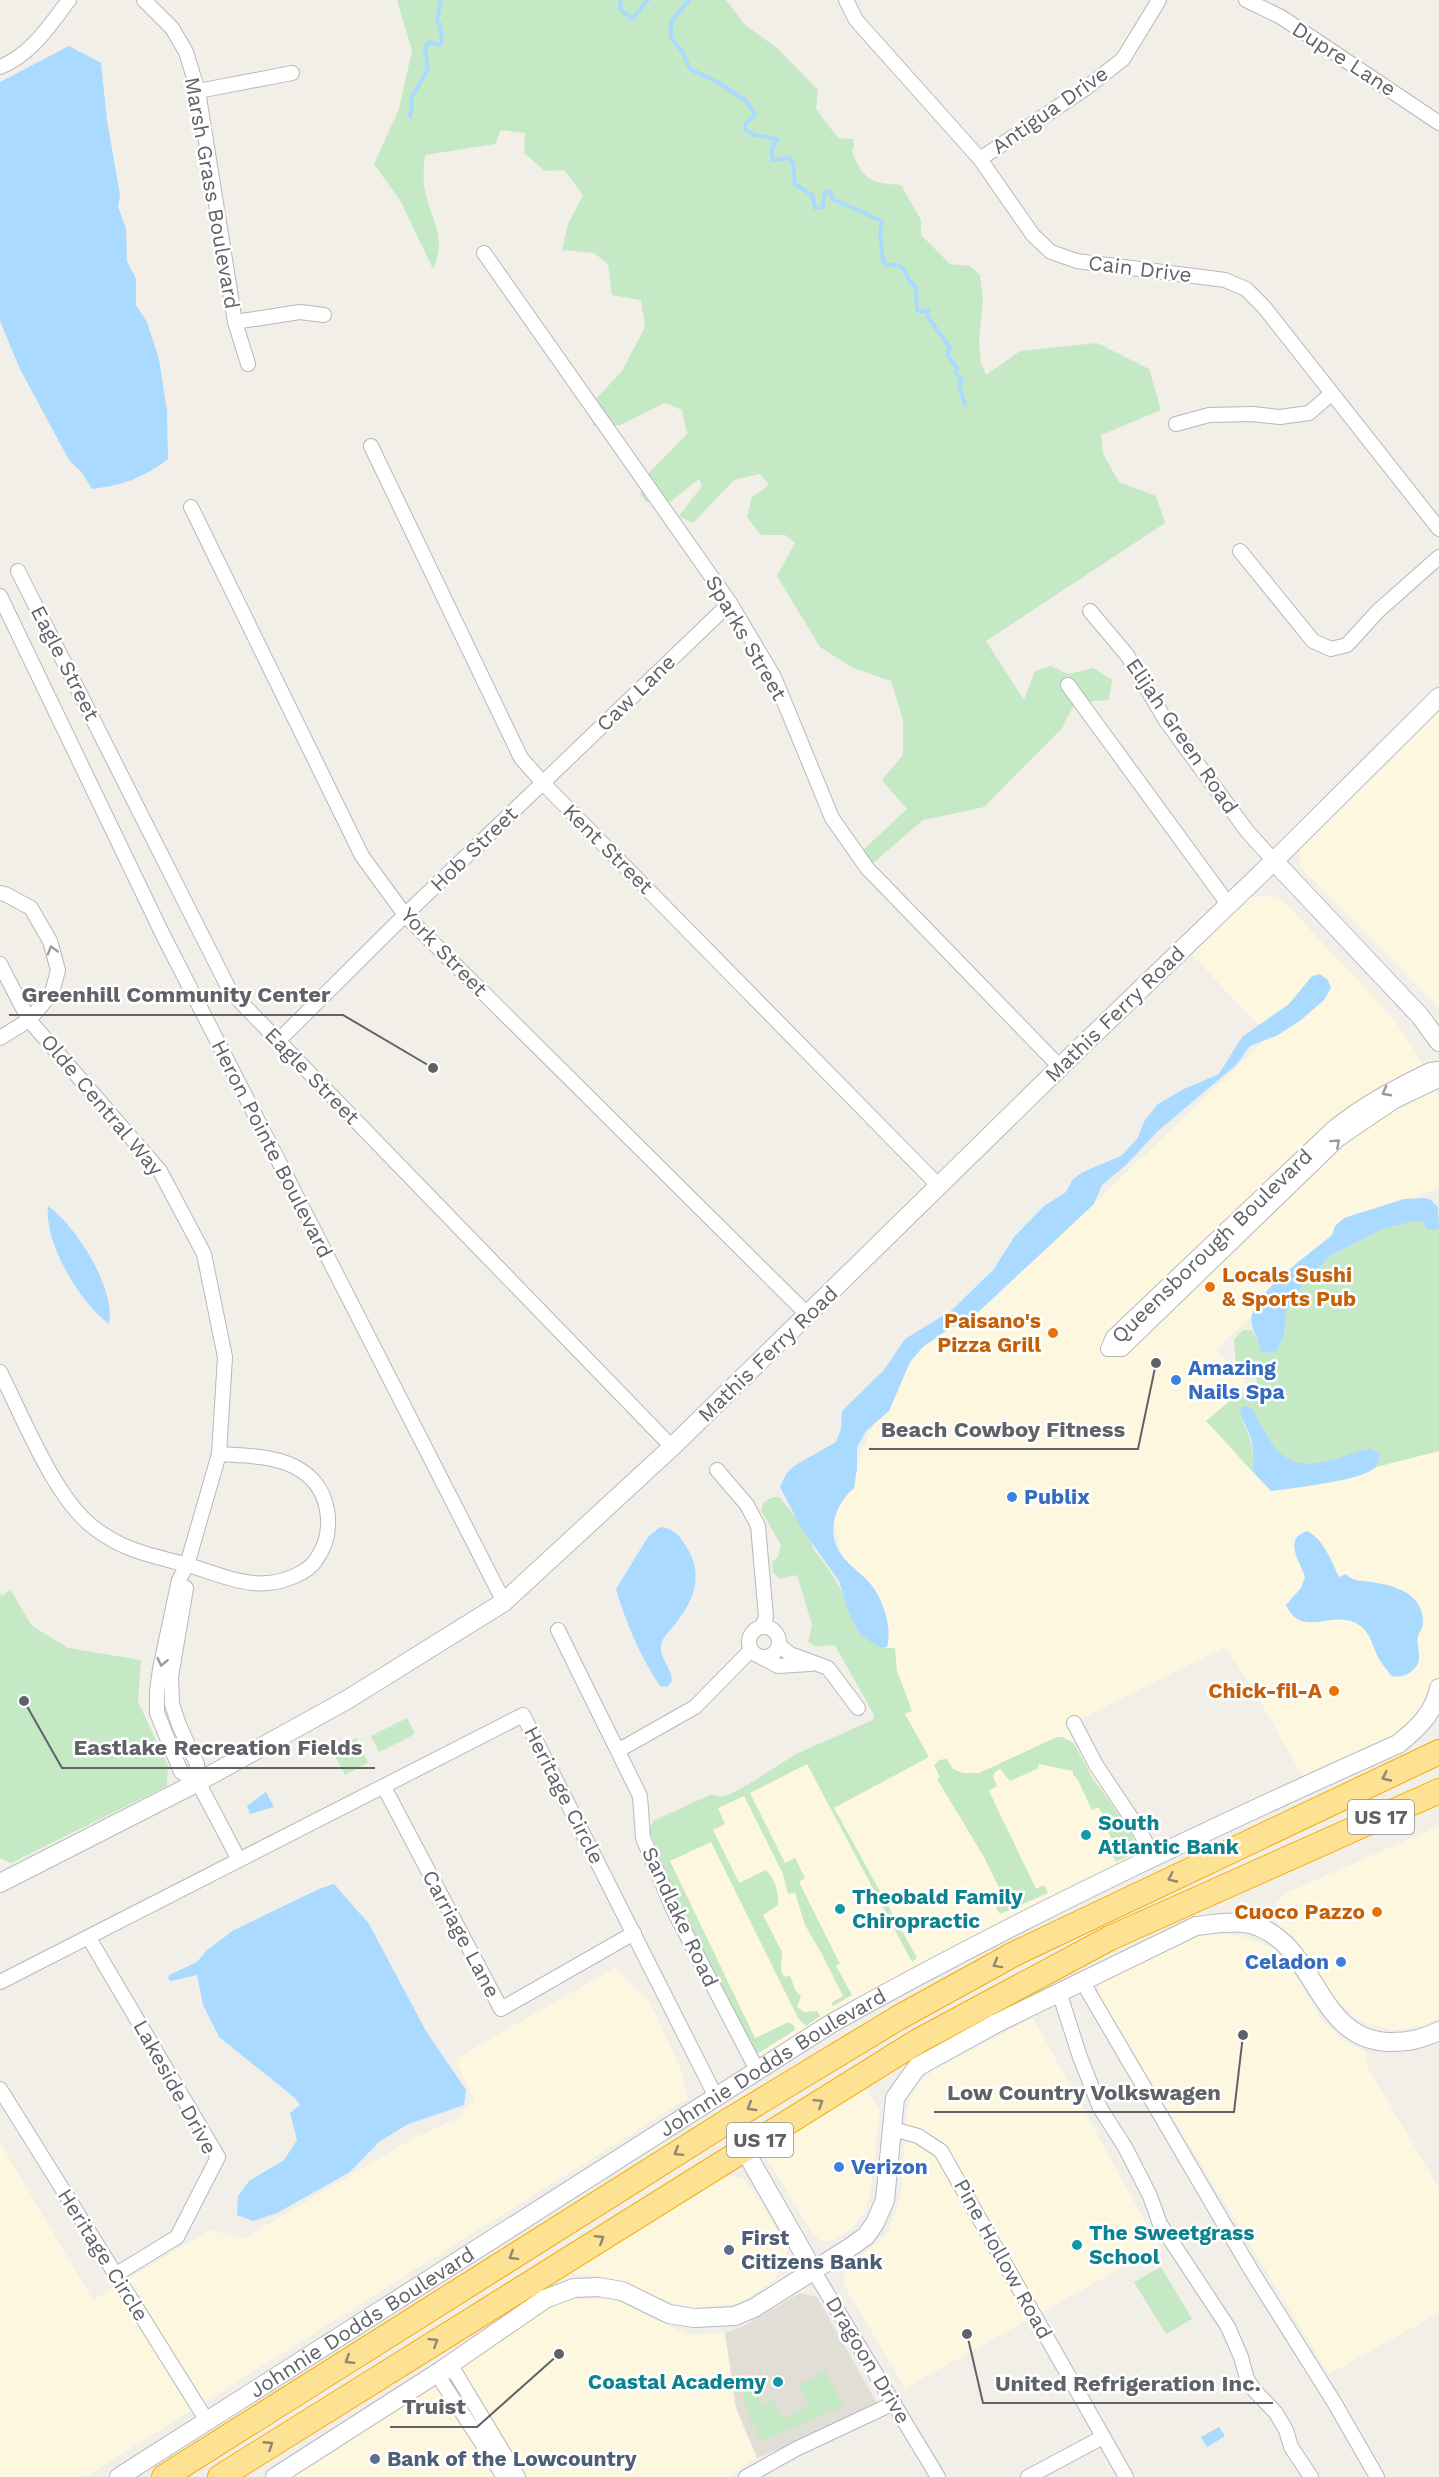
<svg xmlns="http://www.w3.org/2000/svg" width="1439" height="2477" font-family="'Work Sans',sans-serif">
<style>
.commercial{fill:#fef7e0}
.education{fill:#e1ded6}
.green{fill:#c5e8c5}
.water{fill:#aadaff}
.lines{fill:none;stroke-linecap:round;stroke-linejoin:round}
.stream{stroke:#aadaff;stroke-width:4}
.street-casing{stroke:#b5b8bc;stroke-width:16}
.secondary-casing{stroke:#b6babf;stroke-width:20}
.highway-casing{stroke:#f9ab00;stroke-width:26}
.street{stroke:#fff;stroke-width:14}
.secondary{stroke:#fff;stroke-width:18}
.highway{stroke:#fde293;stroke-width:24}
.oneway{stroke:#979a9d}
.oneway2{stroke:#8e8975}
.food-dot{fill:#e8710a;stroke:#fff;stroke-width:2}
.shop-dot{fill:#3f7fe0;stroke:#fff;stroke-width:2}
.culture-dot{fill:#0f9aa8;stroke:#fff;stroke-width:2}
.service-dot{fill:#5c6f8a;stroke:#fff;stroke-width:2}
.labels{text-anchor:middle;stroke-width:5;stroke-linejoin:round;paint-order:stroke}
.shield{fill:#fff;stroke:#8f9295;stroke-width:1.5}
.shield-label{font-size:20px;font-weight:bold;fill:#5f6368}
.street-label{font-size:21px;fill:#5f6368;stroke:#fff}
.food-label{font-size:21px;font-weight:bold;fill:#c56008;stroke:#fff;text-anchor:end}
.shop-label{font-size:21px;font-weight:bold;fill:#366cbe;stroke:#fff;text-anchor:start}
.culture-label{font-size:21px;font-weight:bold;fill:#0d838f;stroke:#fff;text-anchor:start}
.service-label{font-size:21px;font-weight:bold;fill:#4e5e75;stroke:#fff;text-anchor:start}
.leader{fill:none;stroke:#5f6368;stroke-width:2}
.callout-dot{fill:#5f6368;stroke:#fff;stroke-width:2}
.callout-label{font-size:22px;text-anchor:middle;font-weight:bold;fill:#5f6368;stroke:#fff;stroke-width:5;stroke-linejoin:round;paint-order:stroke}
</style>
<rect width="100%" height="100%" fill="#f1efe8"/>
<g class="commercial">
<polygon points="1439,711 1439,1008 1301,868 1298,851 1305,841"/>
<polygon points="1268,896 1284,902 1393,1018 1418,1056 1439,1096 1439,1186 1331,1240 1216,1350 1248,1385 1206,1421 1439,1439 1439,1688 1422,1725 1307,1785 1262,1704 1226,1647 1074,1722 1154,1857 762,2057 751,2049 685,1918 657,1832 904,1714 842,1556 833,1519 902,1357 1031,1264 1269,1036 1192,955 1249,897"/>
<polygon points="1439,1826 1439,2018 1423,2026 1395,2030 1369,2025 1352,2015 1333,1997 1295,1938 1278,1925 1274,1914 1276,1903 1286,1893"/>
<polygon points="1208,1932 1242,1936 1273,1948 1289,1965 1323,2022 1347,2043 1366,2052 1368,2068 1439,2188 1439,2313 1329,2374 1098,1994 1098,1982"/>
<polygon points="615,1968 649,2001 680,2067 688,2098 85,2477 0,2477 0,2143 93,2300 210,2230 243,2239 412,2139 458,2118 474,2099 455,2059"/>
<polygon points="1033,2018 1159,2247 905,2388 843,2283 846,2270 887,2233 900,2200 908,2103 918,2084 935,2069"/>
<polygon points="862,2082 880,2110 871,2185 866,2210 851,2229 835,2240 821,2241 813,2234 766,2157 768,2145"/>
<polygon points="731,2176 744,2180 761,2202 787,2248 786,2262 773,2281 748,2298 730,2305 696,2309 653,2297 611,2278 574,2273 565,2275 721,2178"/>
<polygon points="567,2299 613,2299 688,2335 725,2333 736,2408 757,2458 740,2468 730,2477 283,2477 435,2381 493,2466 512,2455 455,2366 520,2325"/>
</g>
<polygon class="education" points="800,2293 817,2297 877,2403 831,2427 757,2458 736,2408 725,2333 742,2327"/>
<g class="green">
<path d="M397 0H726L745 25 777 48 818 90 816 109 838 138 853 139 854 144 852 151C863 180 870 183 901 185L921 220V235L950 264 970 266 980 275 983 301 979 340 981 363 986 375 1020 351 1097 343 1149 369 1161 410 1101 435 1103 454 1119 482 1156 496 1165 523 986 641 1024 700 1035 671 1051 666 1068 674 1093 668 1112 680 1109 700 1075 703 1062 728 984 807 923 820 871 865 861 852 907 809 882 780 903 755V720L891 681 853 668 820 647 777 576 795 543 785 535H761L747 517 752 497 769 485 760 474 734 480 693 523 679 516 702 486 699 479 670 502H646L640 494 648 474 687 434 682 410 665 403 620 425 593 426 595 400 622 371 645 327 641 300 612 295 608 264 594 253 562 250 568 224 583 195 564 170 545 171 524 153 525 133 501 130 495 144 425 155C424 164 423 175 424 184 428 217 449 234 433 269L401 202 374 164 399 109 412 50Z"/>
<path d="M1415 1221 1425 1222 1437 1230 1439 1227V1451L1376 1467 1381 1455 1371 1448C1351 1453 1313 1471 1294 1463 1274 1455 1256 1433 1241 1419 1251 1436 1255 1451 1252 1471L1206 1421 1237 1395 1252 1394 1259 1390 1256 1378H1245L1236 1365 1234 1340 1243 1330H1252L1260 1345 1284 1335 1286 1311 1298 1291 1331 1255 1383 1229Z"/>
<path d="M773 1497H779L807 1531 814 1550 828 1568 871 1641 881 1648H895L897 1671 912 1711 905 1714 929 1757 834 1808 917 1958 912 1962 807 1764 750 1793 785 1863 795 1858 805 1878 799 1882 840 1964 836 1966 852 1995 833 2006 831 2003 843 1996 823 1956 805 1925 795 1893 788 1894 783 1874 744 1796 718 1808 725 1824 713 1830 739 1883 766 1870C775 1879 779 1892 778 1905L763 1915 782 1952C783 1963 777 1968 785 1977L790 1975 795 1990 801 1996 797 2007 804 2012 817 2011 820 2016 806 2026 798 2018 711 1842 670 1861 755 2038 789 2022 794 2026 795 2030 757 2054 751 2049 685 1918 649 1830 653 1821 712 1794 720 1797 728 1795 749 1784 796 1754 873 1720 874 1715 836 1647 832 1645 816 1647 808 1642 812 1625 798 1578 795 1575 780 1579 773 1573 772 1562 778 1557 781 1545 761 1510 764 1502Z"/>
<polygon points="10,1589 32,1626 68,1648 141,1660 138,1702 168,1766 167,1786 11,1863 0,1858 0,1594 3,1596"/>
<polygon points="407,1718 415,1734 379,1752 371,1736"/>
<polygon points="1057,1737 1062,1737 1074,1743 1092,1777 1130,1830 1135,1843 1133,1854 1116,1862 1109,1850 1111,1849 1109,1844 1113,1841 1106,1827 1109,1824 1098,1807 1092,1810 1077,1778 1073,1775 1073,1771 1039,1764 1037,1769 1010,1781 1000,1769 995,1772 993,1777 997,1786 989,1791 1036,1889 1044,1885 1048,1893 1000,1914 995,1906 1005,1900 984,1857 937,1779 940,1777 934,1765 939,1760 947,1759 953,1769 963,1773 979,1773"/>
<polygon points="356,1738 368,1763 345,1775 332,1750"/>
<polygon points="1161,2267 1192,2319 1166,2334 1134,2282"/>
<polygon points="825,2371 844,2406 761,2441 747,2412 740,2383 749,2378 763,2405 773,2400 783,2419 809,2405 799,2385"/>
</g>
<g class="water">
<path d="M69 46 101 63 107 120 120 195 118 207 126 228 127 261 136 279V305L147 322 159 359 167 411 168 459C146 477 120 486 92 489L82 473 69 460 19 367 0 321V82Z"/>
<path d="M1320 974 1328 980 1331 988 1324 1000 1301 1020 1278 1035 1250 1046 1236 1065 1158 1131 1126 1165 1102 1185 1094 1204 973 1317 950 1328 923 1347 910 1362 889 1411 866 1431 857 1447V1469L854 1488C834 1505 825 1535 843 1557 853 1569 867 1577 875 1590 885 1606 892 1629 887 1647L881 1648 860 1635 848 1611 839 1581 802 1529 780 1487 786 1474 794 1466 836 1442 841 1429 842 1411 884 1370 905 1339 952 1310 994 1269 1014 1237 1044 1206 1066 1192 1073 1179 1083 1172 1121 1156 1137 1139 1145 1120 1158 1104 1184 1089 1219 1074 1242 1037 1289 1004 1312 976Z"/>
<path d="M1424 1198 1431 1200 1438 1207 1439 1227 1437 1230H1427L1424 1222 1415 1221 1383 1229 1331 1255 1298 1291 1286 1311 1284 1335 1276 1351 1269 1353 1260 1351C1260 1338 1249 1329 1252 1315 1259 1288 1310 1254 1332 1235L1335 1226 1344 1218 1404 1199Z"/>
<path d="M48 1206C76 1226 116 1289 109 1324 80 1303 44 1243 48 1206Z"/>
<path d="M1245 1406 1253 1409C1260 1422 1268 1442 1279 1452 1305 1477 1341 1455 1371 1448L1381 1455C1379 1459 1378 1465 1375 1468 1360 1481 1293 1488 1271 1491L1252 1471C1254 1457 1254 1444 1248 1431 1244 1422 1241 1418 1240 1408Z"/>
<path d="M660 1527C674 1528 680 1536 687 1548 704 1575 694 1601 675 1624 670 1631 661 1638 661 1647 660 1659 672 1668 672 1681L667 1687 660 1686C640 1656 626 1623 616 1589L648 1537Z"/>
<path d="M1307 1531C1324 1540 1331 1560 1339 1577L1346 1574C1352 1582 1362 1580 1371 1582 1395 1585 1424 1594 1423 1623 1423 1628 1420 1631 1418 1636 1416 1646 1423 1658 1416 1667 1409 1675 1401 1678 1391 1676 1387 1669 1379 1661 1376 1653 1371 1641 1369 1630 1356 1623 1330 1610 1301 1639 1286 1605L1301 1588 1305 1577C1301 1563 1282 1539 1307 1531Z"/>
<polygon points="266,1792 274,1807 250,1814 247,1806"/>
<polygon points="334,1884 369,1924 426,2031 466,2090 464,2105 408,2124 379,2142 350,2172 277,2213 253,2221 237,2215 238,2196 249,2181 284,2160 297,2140 290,2113 300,2105 295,2098 219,2037 203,2005 197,1975 171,1981 168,1979 169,1975 197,1962 207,1950 234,1930 319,1889"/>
<polygon points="1219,2427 1225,2436 1207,2447 1201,2437"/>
</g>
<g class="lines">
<g class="stream">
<polyline points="620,0 621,10 632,19 648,0"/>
<path d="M689 0 671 22V38L682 51 690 69 721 84 746 101 755 115 746 123 745 129C756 139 765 134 777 140L772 148V160L788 158 793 163 795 184 812 195 815 208 823 207 825 191 830 192 833 199 882 221 880 233 883 261 887 265C910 262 902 278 916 287L917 310 921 312 928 310V317L950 348 947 355 957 368 956 373 962 380 959 386 965 405"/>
<polyline points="410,116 412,107 411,99 428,69 425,48 430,42 439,45 442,42 440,24 437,21 441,0"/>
</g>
<defs>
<g id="street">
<polyline points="144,0 172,28 186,52 198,91 235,322 248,364"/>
<polyline points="846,0 856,20 980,159 1033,235 1051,252 1077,261 1225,280 1246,289 1264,307 1439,529"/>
<polyline points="1246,0 1281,17 1439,123"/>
<path d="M0 67C31 55 50 25 69 0"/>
<polyline points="198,91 292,73"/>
<polyline points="980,159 1086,88 1123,59 1159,0"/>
<polyline points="484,253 730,603 774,677 832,818 867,868 1060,1067"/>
<polyline points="235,322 300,312 324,315"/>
<polyline points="1176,424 1209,415 1252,414 1280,417 1309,413 1331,394"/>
<polyline points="371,446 521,758 543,783 939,1186"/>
<polyline points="191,507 362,856 405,915 808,1315"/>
<polyline points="1240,551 1313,641 1331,649 1347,645 1378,611 1439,557"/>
<polyline points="18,571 230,991 672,1447"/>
<polyline points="0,596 162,933 504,1602"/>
<polyline points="1090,611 1127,655 1166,721 1247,831 1274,861"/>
<polyline points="1068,685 1228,904"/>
<polyline points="0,893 5,894 31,908 50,941 58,970 52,993 29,1020 0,1038"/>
<polyline points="0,964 29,1020 160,1171 204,1254 225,1357 219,1454 187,1565 179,1580 160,1669 157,1691 157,1713 181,1772 198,1782"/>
<polyline points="278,1041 405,915 730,603"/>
<path d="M1439 1069 1430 1070C1395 1087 1362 1104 1332 1129L1113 1337 1108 1349H1122L1339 1139 1395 1101 1439 1080"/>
<path d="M0 1372C23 1417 54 1497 93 1527 122 1550 149 1555 184 1564 211 1571 241 1586 268 1583 283 1582 308 1573 316 1560 336 1532 331 1490 302 1471 279 1455 246 1456 219 1454"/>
<polyline points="717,1470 747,1505 758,1526 766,1617 762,1627"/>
<polyline points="186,1588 171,1677 172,1704 179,1725 197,1764 198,1782 239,1860"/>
<circle cx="764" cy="1642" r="15"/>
<polyline points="558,1630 640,1796 643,1838 673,1909 757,2070"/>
<polyline points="779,1645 790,1654 828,1668 858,1708"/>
<polyline points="761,1657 778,1666 810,1664"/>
<polyline points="1074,1723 1096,1765 1136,1825 1154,1857"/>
<polyline points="619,1750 695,1707 751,1650"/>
<polyline points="384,1787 501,2009 634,1933"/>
<polyline points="89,1938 218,2157 177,2237 115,2275"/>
<polyline points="1082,1981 1251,2270 1334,2402 1377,2477"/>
<polyline points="0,1982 523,1715 716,2097"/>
<polyline points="1059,1992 1080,2057 1100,2108 1125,2147 1150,2196 1160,2224 1228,2327 1241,2357 1247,2379 1254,2390 1276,2413 1286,2430 1291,2447 1311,2477"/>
<polyline points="0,2089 207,2421"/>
<polyline points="893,2129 918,2136 941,2151 1126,2477"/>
<polyline points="813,2270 938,2477"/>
<polyline points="504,2477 442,2382 442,2370 455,2372 518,2477"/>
<polyline points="746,2477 796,2449 894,2403"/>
<polyline points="1028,2477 1103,2437"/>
</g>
<g id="secondary">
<polyline points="1274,861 1420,1016 1439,1042"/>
<polyline points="0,1883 198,1782 345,1701 504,1602 672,1447 1060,1067 1274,861 1439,697"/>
<polyline points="728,2121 813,2270"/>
<path id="s1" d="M119 2477 832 2023C1016 1920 1206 1830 1398 1744 1418 1728 1434 1713 1439 1688"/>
<path d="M275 2477 442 2370 545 2299 574 2288 598 2287 622 2291 669 2314 694 2318 735 2316 754 2308 849 2248 866 2236 875 2223 885 2200 895 2098 917 2067 997 2023 1196 1926C1216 1924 1240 1919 1259 1927 1318 1950 1318 2042 1391 2042 1409 2042 1422 2039 1439 2031"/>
</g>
<g id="highway">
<polyline points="164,2477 728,2121 898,2018 1014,1954 1439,1752"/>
<polyline points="220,2477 918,2041 1110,1938 1439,1791"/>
</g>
</defs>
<use href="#street" class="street-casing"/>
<use href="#secondary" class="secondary-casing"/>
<use href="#highway" class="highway-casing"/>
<use href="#street" class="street"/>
<use href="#secondary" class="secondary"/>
<use href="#highway" class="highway"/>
</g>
<defs><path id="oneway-chevron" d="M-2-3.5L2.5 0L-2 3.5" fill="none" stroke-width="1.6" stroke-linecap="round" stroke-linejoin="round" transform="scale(1.5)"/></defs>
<g class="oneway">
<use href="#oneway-chevron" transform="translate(52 950) rotate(-106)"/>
<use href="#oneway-chevron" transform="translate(1386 1092) rotate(152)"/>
<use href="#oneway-chevron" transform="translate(1336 1143) rotate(-42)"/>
<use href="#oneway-chevron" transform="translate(162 1662) rotate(102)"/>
</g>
<g class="oneway2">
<use href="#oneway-chevron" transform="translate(1386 1777) rotate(155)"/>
<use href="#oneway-chevron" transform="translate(1172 1878) rotate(155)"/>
<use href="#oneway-chevron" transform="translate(997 1964) rotate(151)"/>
<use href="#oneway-chevron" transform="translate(819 2103) rotate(-32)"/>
<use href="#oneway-chevron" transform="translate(751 2107) rotate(149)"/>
<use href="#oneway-chevron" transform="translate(678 2152) rotate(148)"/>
<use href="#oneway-chevron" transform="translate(600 2239) rotate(-32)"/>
<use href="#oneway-chevron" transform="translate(513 2256) rotate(148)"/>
<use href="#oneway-chevron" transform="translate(434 2342) rotate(-32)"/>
<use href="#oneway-chevron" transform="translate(349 2360) rotate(148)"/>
<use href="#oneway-chevron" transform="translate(269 2445) rotate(-33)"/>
</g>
<g class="food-dot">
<circle cx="1210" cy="1287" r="6"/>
<circle cx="1053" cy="1333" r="6"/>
<circle cx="1334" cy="1691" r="6"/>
<circle cx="1377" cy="1912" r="6"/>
</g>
<g class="shop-dot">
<circle cx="1176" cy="1380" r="6"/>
<circle cx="1012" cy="1497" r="6"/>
<circle cx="1341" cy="1962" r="6"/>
<circle cx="839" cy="2167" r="6"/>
</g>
<g class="culture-dot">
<circle cx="1086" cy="1835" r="6"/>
<circle cx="840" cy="1909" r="6"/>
<circle cx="1077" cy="2245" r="6"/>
<circle cx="778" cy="2382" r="6"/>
</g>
<g class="service-dot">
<circle cx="729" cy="2250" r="6"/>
<circle cx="375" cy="2459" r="6"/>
</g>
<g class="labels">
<g class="shield">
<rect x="1348" y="1800" width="66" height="34" rx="4.5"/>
<rect x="727" y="2123" width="66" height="34" rx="4.5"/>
</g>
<g class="shield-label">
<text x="1381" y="1824">US 17</text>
<text x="760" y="2147">US 17</text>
</g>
<g class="street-label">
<text transform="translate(1344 59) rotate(33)" y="7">Dupre Lane</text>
<text transform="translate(1050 110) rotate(-35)" y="7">Antigua Drive</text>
<text transform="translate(212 193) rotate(80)" y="7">Marsh Grass Boulevard</text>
<text transform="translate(1140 269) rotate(7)" y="7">Cain Drive</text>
<text transform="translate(746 638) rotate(60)" y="7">Sparks Street</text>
<text transform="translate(65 663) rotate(63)" y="7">Eagle Street</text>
<text transform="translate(636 693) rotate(-44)" y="7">Caw Lane</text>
<text transform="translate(1182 736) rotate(56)" y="7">Elijah Green Road</text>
<text transform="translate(474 849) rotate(-44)" y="7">Hob Street</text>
<text transform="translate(608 849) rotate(45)" y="7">Kent Street</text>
<text transform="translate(444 952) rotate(46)" y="7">York Street</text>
<text transform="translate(1115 1014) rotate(-44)" y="7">Mathis Ferry Road</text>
<text transform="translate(312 1076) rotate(46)" y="7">Eagle Street</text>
<text transform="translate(102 1105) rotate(50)" y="7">Olde Central Way</text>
<text transform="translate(272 1149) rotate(63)" y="7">Heron Pointe Boulevard</text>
<text transform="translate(1212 1246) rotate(-44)" y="7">Queensborough Boulevard</text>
<text transform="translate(768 1354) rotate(-44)" y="7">Mathis Ferry Road</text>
<text transform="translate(564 1795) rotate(63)" y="7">Heritage Circle</text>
<text transform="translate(680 1917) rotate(65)" y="7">Sandlake Road</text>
<text transform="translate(461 1934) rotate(62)" y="7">Carriage Lane</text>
<text dy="7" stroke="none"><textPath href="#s1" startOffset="774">Johnnie Dodds Boulevard</textPath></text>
<text transform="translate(175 2087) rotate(61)" y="7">Lakeside Drive</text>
<text transform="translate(103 2255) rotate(58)" y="7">Heritage Circle</text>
<text transform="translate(1003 2259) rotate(61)" y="7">Pine Hollow Road</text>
<text dy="7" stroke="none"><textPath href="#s1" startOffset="288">Johnnie Dodds Boulevard</textPath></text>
<text transform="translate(868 2360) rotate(59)" y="7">Dragoon Drive</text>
</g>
<g class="food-label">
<text x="1222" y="1282" text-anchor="start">Locals Sushi<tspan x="1222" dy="24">&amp; Sports Pub</tspan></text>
<text x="1041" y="1328">Paisano's<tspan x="1041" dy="24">Pizza Grill</tspan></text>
<text x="1322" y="1698">Chick-fil-A</text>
<text x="1365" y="1919">Cuoco Pazzo</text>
</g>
<g class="shop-label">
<text x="1188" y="1375">Amazing<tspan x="1188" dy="24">Nails Spa</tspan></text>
<text x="1024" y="1504">Publix</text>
<text x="1329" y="1969" text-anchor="end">Celadon</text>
<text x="851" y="2174">Verizon</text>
</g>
<g class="culture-label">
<text x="1098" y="1830">South<tspan x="1098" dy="24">Atlantic Bank</tspan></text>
<text x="852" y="1904">Theobald Family<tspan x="852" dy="24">Chiropractic</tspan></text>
<text x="1089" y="2240">The Sweetgrass<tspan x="1089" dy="24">School</tspan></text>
<text x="766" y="2389" text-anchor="end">Coastal Academy</text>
</g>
<g class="service-label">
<text x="741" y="2245">First<tspan x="741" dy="24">Citizens Bank</tspan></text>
<text x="387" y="2466">Bank of the Lowcountry</text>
</g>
</g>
<path class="leader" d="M433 1068L343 1015H9M1156 1363L1138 1449H869M24 1701L62 1768H375M1243 2035L1234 2112H934M967 2334L983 2403H1273M559 2354L477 2427H390"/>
<g class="callout-dot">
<circle cx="433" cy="1068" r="6"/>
<circle cx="1156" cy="1363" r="6"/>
<circle cx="24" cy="1701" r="6"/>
<circle cx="1243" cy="2035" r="6"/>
<circle cx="967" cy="2334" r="6"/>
<circle cx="559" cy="2354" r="6"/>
</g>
<g class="callout-label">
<text x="176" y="1002">Greenhill Community Center</text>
<text x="1003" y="1437">Beach Cowboy Fitness</text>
<text x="218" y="1755">Eastlake Recreation Fields</text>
<text x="1084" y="2100">Low Country Volkswagen</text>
<text x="1128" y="2391">United Refrigeration Inc.</text>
<text x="434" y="2414">Truist</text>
</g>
</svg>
